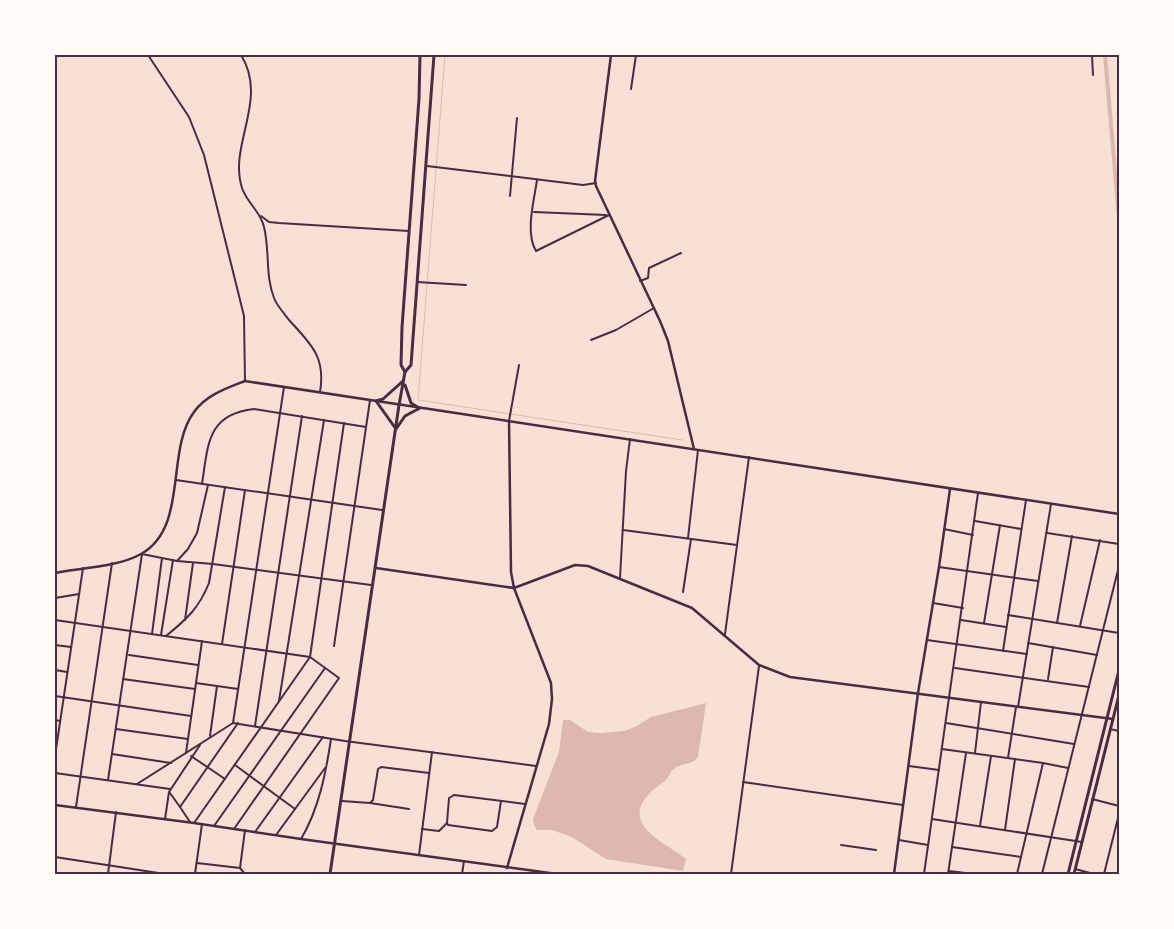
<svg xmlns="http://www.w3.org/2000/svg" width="1174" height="929" font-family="'Exo 2',sans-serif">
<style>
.water{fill:#dcb8b0}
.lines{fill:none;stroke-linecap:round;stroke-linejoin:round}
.stream{stroke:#dcb8b0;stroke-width:1}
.canal{stroke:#dcb8b0;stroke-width:4}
.minor{stroke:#4a2c40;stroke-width:2}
.tertiary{stroke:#4a2c40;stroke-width:2.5}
.secondary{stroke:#4a2c40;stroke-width:2.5}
.primary{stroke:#4a2c40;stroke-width:3}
.neatline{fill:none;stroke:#4a2c40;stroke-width:2}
</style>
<rect width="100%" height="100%" fill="#f7e1d7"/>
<path class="water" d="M706 703 698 757C693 765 682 763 675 768 670 771 669 777 666 780 660 785 653 789 648 795 621 826 666 843 686 859L683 871 606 859 572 837 552 830H537L534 825 533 819 559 752 563 720H570L588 732 601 733 624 731 635 727 651 717Z"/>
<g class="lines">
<polyline class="stream" points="445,55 418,400 682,440"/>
<polyline class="canal" points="1105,55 1119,218"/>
<g class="minor">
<polyline points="148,55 189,117 204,155 244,316 245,381"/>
<path d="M241 55C269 100 228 145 242 188 247 203 261 212 264 227 270 251 265 275 274 298 277 306 284 313 289 320 311 344 326 357 320 392"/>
<polyline points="1092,55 1093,75"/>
<polyline points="631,89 636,55"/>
<polyline points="427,166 583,185 596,183"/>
<path d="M537 180C534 201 525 233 536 251L609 215"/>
<polyline points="510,196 517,118"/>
<polyline points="534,212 606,215"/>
<polyline points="261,216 269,222 279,223 409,231"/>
<polyline points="640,281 648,278 649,268 681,253"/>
<polyline points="417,282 466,285"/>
<polyline points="591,340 616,330 654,308"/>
<polyline points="509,421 519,365"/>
<polyline points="176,480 382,510"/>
<path d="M202 484C208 445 207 414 254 409L366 427"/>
<polyline points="975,521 1021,529"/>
<polyline points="944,529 973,535"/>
<polyline points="623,530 737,545"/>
<polyline points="1047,533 1119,544"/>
<polyline points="688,538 698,450"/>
<polyline points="177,561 188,549 197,533 208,485"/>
<polyline points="939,567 1038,581"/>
<polyline points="620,578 626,471 630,439"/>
<polyline points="683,592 691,539"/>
<polyline points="55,598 79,594"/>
<polyline points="933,603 963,608"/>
<polyline points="1008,615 1119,633"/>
<polyline points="55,620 310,657 339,678 234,829"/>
<polyline points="185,620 193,563"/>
<polyline points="961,620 1006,627"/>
<polyline points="984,623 1000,525"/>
<polyline points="1057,623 1072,536"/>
<polyline points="1080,626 1100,540"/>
<polyline points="152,634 162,558"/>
<polyline points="725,634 749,457"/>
<polyline points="161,635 173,560"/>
<path d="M166 636C187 619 199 608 209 583L225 487"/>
<polyline points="927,640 1027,654"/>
<polyline points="1028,643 1097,655"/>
<polyline points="222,644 245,490"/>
<polyline points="55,645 71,647"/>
<polyline points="334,646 370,400"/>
<polyline points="1003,651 1026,500"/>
<polyline points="129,655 198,665"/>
<polyline points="955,668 1089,687"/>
<polyline points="55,670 67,672"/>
<polyline points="123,679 195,689"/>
<polyline points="1048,679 1053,647"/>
<polyline points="196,683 238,689"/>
<polyline points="55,696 191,716"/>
<polyline points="279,701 324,420"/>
<polyline points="1018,707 1051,504"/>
<polyline points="55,720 60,721"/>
<polyline points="233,723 284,387"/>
<polyline points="946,723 1074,744"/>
<polyline points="255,726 302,416"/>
<polyline points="116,729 188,739"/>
<polyline points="1110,729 1119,731"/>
<polyline points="210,736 217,686"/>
<polyline points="942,749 1043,763 1068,768"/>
<polyline points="186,753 202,641"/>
<polyline points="975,753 981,702"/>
<polyline points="112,754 171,763"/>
<polyline points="55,756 83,568"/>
<polyline points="191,756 225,779"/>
<polyline points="1008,758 1016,707"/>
<polyline points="235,765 295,809"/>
<polyline points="909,766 939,770"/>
<polyline points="55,773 170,789"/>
<path d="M108 780C119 705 131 630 142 554L177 561 213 564 371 585"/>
<polyline points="743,782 903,805"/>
<polyline points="137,784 233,723 345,741 536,766"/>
<polyline points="170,793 180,807"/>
<polyline points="1092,799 1119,806"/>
<polyline points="342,801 370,803 373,800 378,769 381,767 429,773"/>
<polyline points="370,803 409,809"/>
<polyline points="76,807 112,563"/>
<polyline points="165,819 169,792 200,745"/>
<polyline points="932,819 1082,842"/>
<polyline points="190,822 180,807 238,723"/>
<polyline points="194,823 310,657 344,423"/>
<polyline points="447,823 449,798 454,795 525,804"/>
<polyline points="447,823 448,825 492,831 497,827 501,801"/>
<polyline points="214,826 325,668"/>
<polyline points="980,826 991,756"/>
<polyline points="422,829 439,831 447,823"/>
<polyline points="1005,830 1015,759"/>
<polyline points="255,832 323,737"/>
<polyline points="276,835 325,768"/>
<path d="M301 839C319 809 326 772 331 739"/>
<polyline points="899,840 928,845"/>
<polyline points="841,845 876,850"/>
<polyline points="952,847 1021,857"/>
<polyline points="419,855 432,752"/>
<polyline points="55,857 165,874"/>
<polyline points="197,863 240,868 245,874"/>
<polyline points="240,868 245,830"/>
<polyline points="1075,869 1094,874"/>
<polyline points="949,871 974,874"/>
<polyline points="108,874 116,812"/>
<polyline points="195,874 202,824"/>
<polyline points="462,874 464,861"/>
<polyline points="731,874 759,666"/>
<polyline points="924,874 978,493"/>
<polyline points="948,874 966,753"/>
<polyline points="1017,874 1043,763"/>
<polyline points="1042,874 1119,566"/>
<polyline points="1104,874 1119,814"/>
</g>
<g class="tertiary">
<polyline points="611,55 595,181 596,186 660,321 668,341 694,449"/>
<polyline points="376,568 514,588 575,565 588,566 692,608 759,665 790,677 1113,719"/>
<polyline points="507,868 549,724 552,699 551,683 514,588 511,572 509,421"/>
<polyline points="894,874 918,693 939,567 950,489"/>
</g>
<g class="secondary">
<path d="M55 573C81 568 118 567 141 554 189 527 165 451 194 412 206 395 227 388 245 381L1119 514"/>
<polyline points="55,805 194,823 301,839 557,874"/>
</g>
<g class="primary">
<polyline points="405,372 401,365 402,327 419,99 420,55"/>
<polyline points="403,381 383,399 376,401 396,429 405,416 420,408"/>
<polyline points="405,385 411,403 419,408"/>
<polyline points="330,874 399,405 405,372 411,365 434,55"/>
<polyline points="1068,874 1119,670"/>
<polyline points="1074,874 1119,695"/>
</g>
</g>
<rect width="1174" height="929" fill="none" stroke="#fffaf5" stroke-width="112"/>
<rect x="56" y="56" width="1062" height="817" class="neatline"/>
</svg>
